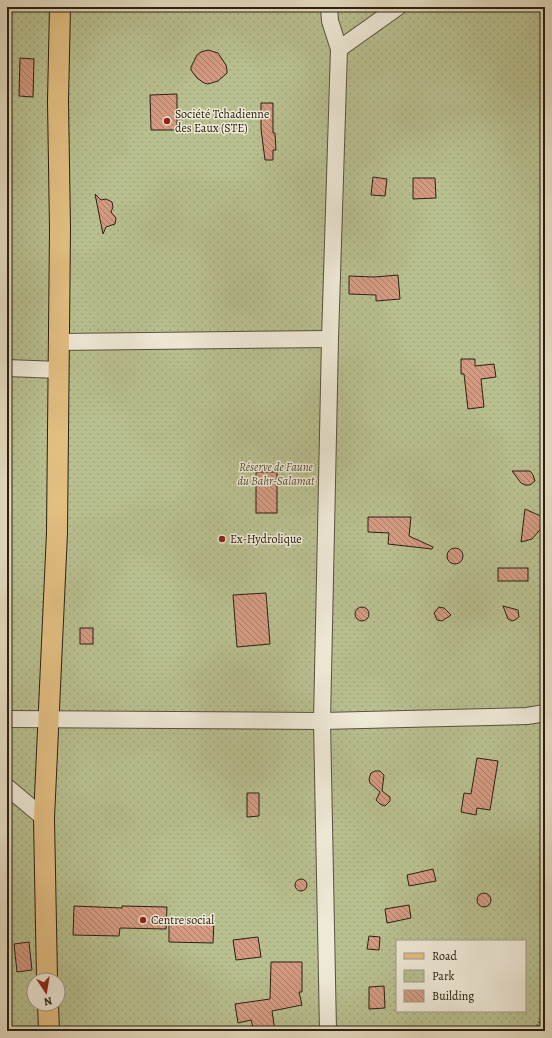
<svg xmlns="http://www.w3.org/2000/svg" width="552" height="1038" font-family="Alegreya,serif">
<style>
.park{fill:url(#park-dots);stroke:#727050;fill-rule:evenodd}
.building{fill:url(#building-back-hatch);stroke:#2b2011}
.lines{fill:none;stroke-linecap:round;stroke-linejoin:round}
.minor-casing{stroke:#5a503e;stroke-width:18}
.major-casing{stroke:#2b2011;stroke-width:22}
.path{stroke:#2b2011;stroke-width:2.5;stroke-dasharray:1 2;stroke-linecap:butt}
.minor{stroke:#efead8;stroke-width:16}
.major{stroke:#e3bf82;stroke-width:20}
.poi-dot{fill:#8f2418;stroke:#efead8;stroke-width:1.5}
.labels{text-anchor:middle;stroke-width:3;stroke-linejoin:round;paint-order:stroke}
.poi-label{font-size:12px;fill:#2b2011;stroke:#efead8;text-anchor:start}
.park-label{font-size:12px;font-style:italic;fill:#565037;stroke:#efead8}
</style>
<defs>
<pattern id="park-dots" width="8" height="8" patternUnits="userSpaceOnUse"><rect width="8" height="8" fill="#b9c090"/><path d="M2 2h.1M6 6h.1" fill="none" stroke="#9fa57b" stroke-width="1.8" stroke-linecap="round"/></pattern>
<pattern id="building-back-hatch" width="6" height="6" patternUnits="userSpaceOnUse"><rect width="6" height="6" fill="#d49b82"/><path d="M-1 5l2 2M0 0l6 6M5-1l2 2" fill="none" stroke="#ac7e69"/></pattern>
</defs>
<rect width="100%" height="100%" fill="#e6dec3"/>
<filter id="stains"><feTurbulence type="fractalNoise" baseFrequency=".005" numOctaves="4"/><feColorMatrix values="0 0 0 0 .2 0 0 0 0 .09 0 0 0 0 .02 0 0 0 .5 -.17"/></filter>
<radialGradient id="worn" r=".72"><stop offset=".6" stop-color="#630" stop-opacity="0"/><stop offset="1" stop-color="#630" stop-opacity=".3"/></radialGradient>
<path class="park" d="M7 7H545V1031H7ZM397 941H525V1011H397ZM34 980H58V1004H34Z"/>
<g class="building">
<polygon points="208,50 218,53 226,65 227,70 227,73 218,81 208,84 204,83 197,78 191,70 191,67 197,55 201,52"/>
<polygon points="20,58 34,59 33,97 19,96"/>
<polygon points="177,94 177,130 151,130 150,95"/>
<polygon points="261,103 273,103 273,133 275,133 276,150 273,150 273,160 265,160 261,129"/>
<polygon points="373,177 387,179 385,196 371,195"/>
<polygon points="413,178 435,178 436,198 413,199"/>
<polygon points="95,194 101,200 106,199 112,202 113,207 111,212 116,218 115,224 106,227 103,234"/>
<polygon points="398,275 400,299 376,301 376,295 349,294 349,276 374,277"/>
<polygon points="461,359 475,359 475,366 494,364 496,377 481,379 484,407 468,409 464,374 461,374"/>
<polygon points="512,471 530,471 533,475 535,481 530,485 525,485 521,483"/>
<rect x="256" y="472" width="21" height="41"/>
<polygon points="525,509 545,518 545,524 532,539 521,542"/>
<polygon points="368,517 411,517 409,536 433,547 432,549 388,544 389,533 368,532"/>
<circle cx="455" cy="556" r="8"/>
<rect x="498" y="568" width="30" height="13"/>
<polygon points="266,593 270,644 237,647 233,595"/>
<polygon points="503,606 518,610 519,617 515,620 512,621 508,619"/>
<polygon points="439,607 444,608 451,615 442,621 437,620 434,613"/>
<circle cx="362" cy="614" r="7"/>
<rect x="80" y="628" width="13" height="16"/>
<polygon points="477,758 498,761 490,810 477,808 476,815 461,812 464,793 471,794"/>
<polygon points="375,771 380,771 384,775 382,791 390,797 390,801 385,806 380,804 376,800 380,792 370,783 369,779 371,773"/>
<polygon points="247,793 259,793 259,816 247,817"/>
<polygon points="433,869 436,881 409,886 407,875"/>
<circle cx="301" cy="885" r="6"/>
<circle cx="484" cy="900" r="7"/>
<polygon points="409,905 411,918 387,923 385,909"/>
<polygon points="74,906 122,908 122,906 167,907 166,929 120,928 119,936 73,935"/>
<polygon points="169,919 214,920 213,943 169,942"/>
<polygon points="369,936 380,937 379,950 367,949"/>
<polygon points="258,937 261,957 236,960 233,940"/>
<polygon points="29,942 32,970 17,972 14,944"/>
<polygon points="271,962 302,962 302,992 299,992 302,1005 272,1011 275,1031 254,1031 251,1020 238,1023 235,1004 270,999"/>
<polygon points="384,986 385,1008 369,1009 369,987"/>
</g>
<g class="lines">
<defs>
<g id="minor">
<polyline points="329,7 330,21 339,49"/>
<polyline points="59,342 330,339"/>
<polyline points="7,368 59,370"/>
<polyline points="7,719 322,721 527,716 545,713"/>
<polyline points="7,787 44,818"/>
<polyline points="328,1031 322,721 330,339 339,49 398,7"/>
</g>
<g id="major">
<polyline points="47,980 44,818 57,533 60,229 58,101 60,7"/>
<polyline points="48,1004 49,1031"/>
</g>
</defs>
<use href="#minor" class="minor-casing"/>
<use href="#major" class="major-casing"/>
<polyline class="path" points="535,1031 545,1010"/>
<use href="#minor" class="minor"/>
<use href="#major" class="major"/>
</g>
<g class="poi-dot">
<circle cx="167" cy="121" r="4"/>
<circle cx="222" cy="539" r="4"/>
<circle cx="143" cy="920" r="4"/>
</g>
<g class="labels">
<g class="poi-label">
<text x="175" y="118">Société Tchadienne<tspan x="175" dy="14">des Eaux (STE)</tspan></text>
<text x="230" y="543">Ex-Hydrolique</text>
<text x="151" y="924">Centre social</text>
</g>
<g class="park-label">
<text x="276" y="471">Réserve de Faune<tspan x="276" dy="14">du Bahr-Salamat</tspan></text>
</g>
</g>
<rect width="552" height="1038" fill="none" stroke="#e6dec3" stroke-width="24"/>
<rect x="8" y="8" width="536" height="1022" fill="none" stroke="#2b2011" stroke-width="2"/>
<rect x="12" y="12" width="528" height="1014" fill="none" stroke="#2b2011"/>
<rect x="396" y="940" width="130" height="72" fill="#efead8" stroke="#a19988"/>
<rect x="404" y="953" width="20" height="6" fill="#e3bf82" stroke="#a19988"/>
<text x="432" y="960" font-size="12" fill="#2b2011">Road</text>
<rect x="404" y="970" width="20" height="12" fill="url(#park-dots)" stroke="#a19988"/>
<text x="432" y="980" font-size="12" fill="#2b2011">Park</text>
<rect x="404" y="990" width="20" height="12" fill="url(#building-back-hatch)" stroke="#a19988"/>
<text x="432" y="1000" font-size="12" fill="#2b2011">Building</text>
<g transform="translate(46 992) rotate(168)"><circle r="19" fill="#efead8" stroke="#a19988"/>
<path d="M0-3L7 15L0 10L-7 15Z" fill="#8f2418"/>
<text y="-6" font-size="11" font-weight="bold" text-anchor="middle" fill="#2b2011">N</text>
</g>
<rect width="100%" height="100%" filter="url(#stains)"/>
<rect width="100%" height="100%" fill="url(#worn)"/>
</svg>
